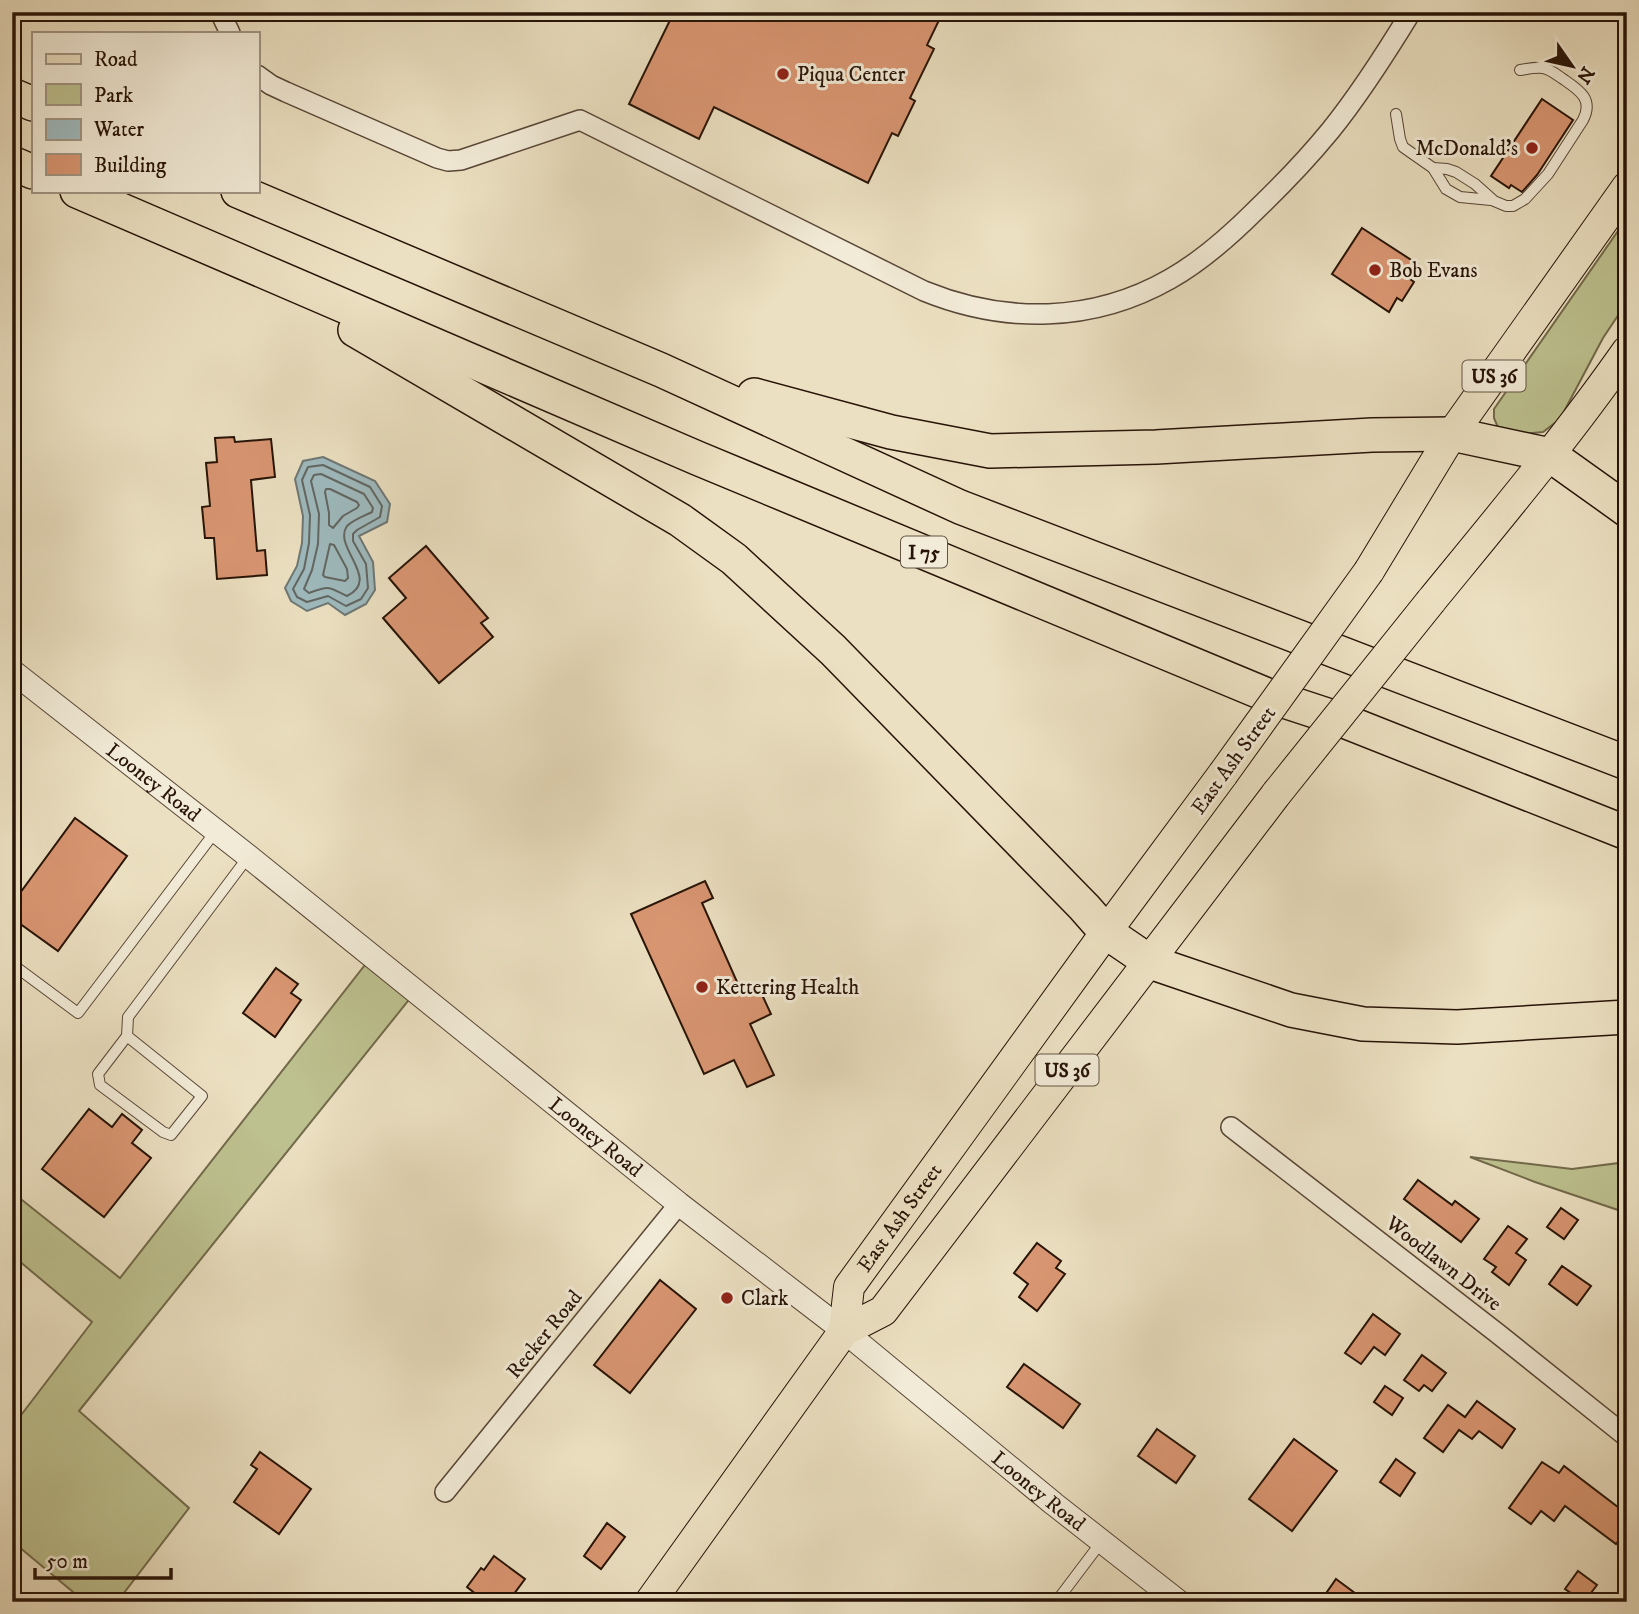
<svg xmlns="http://www.w3.org/2000/svg" width="1639" height="1614" font-family="'IM FELL DW Pica',serif">
<style>
.green{fill:#bdc18f;stroke:#726a4b;stroke-width:2}
.water{fill:#9ebabe;stroke:#6e7775;stroke-width:2}
.lines{fill:none;stroke-linecap:round;stroke-linejoin:round}
.shore{stroke:#626662;stroke-width:2}
.building{fill:#d99672;stroke:#271307;stroke-width:2}
.service-casing{stroke:#584636;stroke-width:12}
.minor-casing{stroke:#584636;stroke-width:22}
.tertiary-casing{stroke:#584636;stroke-width:25}
.primary-casing{stroke:#271307;stroke-width:32}
.motorway-casing{stroke:#271307;stroke-width:36}
.service{stroke:#f2ebd7;stroke-width:10}
.minor{stroke:#f2ebd7;stroke-width:19}
.tertiary{stroke:#f2ebd7;stroke-width:23}
.primary{stroke:#ebe0c1;stroke-width:30}
.motorway{stroke:#ebe0c1;stroke-width:33}
.primary-bridge-casing{stroke:#271307;stroke-width:32;stroke-linecap:butt}
.primary-bridge{stroke:#ebe0c1;stroke-width:30}
.poi-dot{fill:#8f2418;stroke:#f2ebd7;stroke-width:2.5}
.labels{text-anchor:middle;stroke-width:6;stroke-linejoin:round;paint-order:stroke}
.shield{fill:#f2ebd7;stroke:#645445;stroke-width:2}
.shield-label{font-size:19px;font-weight:bold;fill:#271307}
.poi-label{font-size:21px;fill:#271307;stroke:#f2ebd7;text-anchor:start}
.street-label{font-size:21px;fill:#271307;stroke:#f2ebd7}
</style>
<rect width="100%" height="100%" fill="#ebe0c1"/>
<filter id="stains"><feTurbulence type="fractalNoise" baseFrequency=".00286" numOctaves="4"/><feColorMatrix values="0 0 0 0 .2 0 0 0 0 .09 0 0 0 0 .02 0 0 0 .5 -.17"/></filter>
<radialGradient id="worn" r=".72"><stop offset=".6" stop-color="#630" stop-opacity="0"/><stop offset="1" stop-color="#630" stop-opacity=".3"/></radialGradient>
<g class="green">
<polygon points="1627,218 1627,302 1603,338 1560,419 1543,432 1522,434 1499,430 1494,418 1494,409"/>
<polygon points="372,956 416,991 79,1411 189,1508 117,1602 85,1602 12,1541 12,1427 92,1322 12,1255 12,1192 120,1278"/>
<polygon points="1470,1157 1572,1169 1627,1162 1627,1213 1535,1182"/>
</g>
<polygon class="water" points="323,457 375,481 390,504 387,522 359,536 373,562 375,590 366,604 345,615 328,603 307,611 291,601 285,588 297,566 302,543 303,516 295,479 303,461"/>
<g class="lines">
<g class="shore">
<polygon points="323,465 370,487 382,506 380,517 357,530 353,534 353,541 366,564 368,588 361,599 346,606 328,596 307,602 297,597 293,589 304,569 309,543 310,515 302,480 308,467"/>
<path d="M321 474 364 494 373 508 372 512C364 516 353 520 347 526 332 547 382 579 347 596 328 587 331 585 309 593L304 589 312 570 318 544 319 514 311 481 314 475Z"/>
<polygon points="330,489 357,502 359,505 357,508 343,516 333,528 329,525 329,513 325,492 326,489"/>
<polygon points="330,544 334,545 347,569 348,578 345,581 325,577 323,575"/>
</g>
</g>
<g class="building">
<polygon points="674,12 943,12 927,45 934,49 910,98 915,101 898,136 892,133 868,183 714,107 699,139 629,104"/>
<polygon points="1542,99 1573,120 1537,175 1522,192 1511,185 1509,188 1491,176"/>
<polygon points="1362,228 1419,265 1410,279 1414,282 1402,301 1397,298 1389,312 1332,274"/>
<polygon points="234,437 235,442 271,439 275,477 251,480 257,551 265,550 267,575 217,579 214,538 205,538 202,507 210,506 206,463 217,462 215,438"/>
<polygon points="426,546 488,618 481,623 493,637 439,683 383,618 406,598 389,578"/>
<polygon points="75,818 127,856 58,951 12,918 12,904"/>
<polygon points="705,881 713,898 702,903 741,991 757,984 771,1014 750,1024 774,1075 747,1087 734,1060 704,1074 631,914"/>
<polygon points="276,968 298,984 291,993 301,1000 275,1037 243,1013"/>
<polygon points="89,1109 112,1127 122,1114 142,1130 132,1143 151,1158 104,1217 42,1169"/>
<polygon points="1418,1180 1452,1205 1455,1201 1479,1219 1461,1242 1404,1199"/>
<polygon points="1561,1208 1578,1220 1564,1239 1547,1227"/>
<polygon points="1508,1226 1527,1239 1516,1253 1526,1260 1509,1285 1492,1272 1496,1267 1484,1259"/>
<polygon points="1037,1243 1061,1261 1056,1268 1065,1274 1037,1311 1019,1297 1028,1284 1014,1273"/>
<polygon points="1562,1266 1591,1286 1577,1305 1549,1284"/>
<polygon points="660,1280 696,1309 630,1393 594,1365"/>
<polygon points="1373,1314 1400,1334 1385,1355 1374,1347 1361,1364 1345,1353"/>
<polygon points="1422,1355 1446,1373 1432,1391 1424,1385 1419,1391 1404,1380"/>
<polygon points="1024,1364 1080,1404 1063,1428 1007,1387"/>
<polygon points="1385,1386 1403,1398 1392,1415 1374,1402"/>
<polygon points="1477,1401 1515,1429 1502,1448 1479,1431 1472,1439 1459,1430 1443,1452 1424,1438 1448,1405 1465,1417"/>
<polygon points="1157,1429 1195,1456 1176,1483 1138,1456"/>
<polygon points="1294,1439 1337,1471 1292,1531 1249,1499"/>
<polygon points="260,1452 311,1489 279,1534 234,1502 257,1469 251,1465"/>
<polygon points="1396,1459 1415,1473 1400,1496 1380,1482"/>
<polygon points="1542,1462 1559,1473 1564,1466 1627,1514 1627,1529 1616,1544 1565,1506 1554,1521 1541,1511 1531,1524 1509,1508"/>
<polygon points="607,1523 625,1537 601,1569 584,1556"/>
<polygon points="494,1556 525,1579 508,1602 486,1602 467,1587 481,1568 484,1570"/>
<polygon points="1578,1571 1597,1585 1584,1602 1565,1589"/>
<polygon points="1336,1579 1367,1602 1320,1602"/>
</g>
<g class="lines">
<defs>
<g id="service">
<polyline points="1396,114 1400,139 1403,147 1433,168 1446,189 1460,197 1491,200"/>
<path d="M1433 168 1447 169 1456 172 1475 184 1494 201 1506 206H1513L1525 199 1548 174 1583 120C1594 99 1579 90 1563 79 1557 75 1550 69 1543 68 1535 67 1527 69 1520 70"/>
<polyline points="16,967 78,1013 215,832"/>
<polyline points="127,1036 98,1074 100,1085 163,1132 171,1135 202,1096 127,1036 128,1017 248,857"/>
<polyline points="1056,1602 1102,1541"/>
</g>
<g id="minor">
<polyline points="220,12 230,33"/>
<path d="M257 75 271 85 286 92 437 158 448 161 461 160 580 120 924 291C1005 324 1093 323 1170 279 1202 261 1231 235 1257 209 1283 184 1307 159 1330 131 1360 94 1386 53 1411 12"/>
<polyline points="1231,1127 1497,1333 1627,1437"/>
<polyline points="445,1492 679,1204"/>
</g>
<g id="tertiary">
<path id="s1" d="M12 671 248 856 679 1204 844 1331 1054 1504 1179 1602"/>
</g>
<g id="primary">
<polyline points="1369,571 1452,434 1627,187"/>
<path d="M1431 601C1498 519 1566 438 1627 351"/>
<path id="s2" d="M844 1331 849 1287 1106 932 1223 774"/>
<polyline points="650,1602 844,1331 883,1311 1277,793"/>
</g>
<g id="motorway">
<polyline points="12,95 33,104"/>
<polyline points="12,163 33,172"/>
<polyline points="77,191 697,458 1272,697 1339,719 1627,833"/>
<polyline points="238,191 661,370 960,507 1627,763"/>
<polyline points="355,330 680,520 734,559 833,650 1084,907 1106,932 1150,962 1291,1010 1363,1024 1457,1027 1627,1017"/>
<polyline points="754,395 891,432 990,451 1156,447 1372,435 1452,434 1550,455 1627,510"/>
</g>
</defs>
<use href="#service" class="service-casing"/>
<use href="#minor" class="minor-casing"/>
<use href="#tertiary" class="tertiary-casing"/>
<use href="#primary" class="primary-casing"/>
<use href="#motorway" class="motorway-casing"/>
<use href="#service" class="service"/>
<use href="#minor" class="minor"/>
<use href="#tertiary" class="tertiary"/>
<use href="#primary" class="primary"/>
<use href="#motorway" class="motorway"/>
<defs>
<g id="primary-bridge">
<polyline points="1223,774 1369,571"/>
<polyline points="1277,793 1431,601"/>
</g>
</defs>
<use href="#primary-bridge" class="primary-bridge-casing"/>
<use href="#primary-bridge" class="primary-bridge"/>
</g>
<g class="poi-dot">
<circle cx="783" cy="74" r="7"/>
<circle cx="1532" cy="148" r="7"/>
<circle cx="1375" cy="270" r="7"/>
<circle cx="702" cy="987" r="7"/>
<circle cx="727" cy="1298" r="7"/>
</g>
<g class="labels">
<g class="shield">
<rect x="1462.5" y="360.5" width="63" height="31" rx="5"/>
<rect x="901" y="536.5" width="46" height="31" rx="5"/>
<rect x="1035.5" y="1054.5" width="63" height="31" rx="5"/>
</g>
<g class="shield-label">
<text x="1494" y="383">US 36</text>
<text x="924" y="559">I 75</text>
<text x="1067" y="1077">US 36</text>
</g>
<g class="poi-label">
<text x="797" y="81">Piqua Center</text>
<text x="1518" y="155" text-anchor="end">McDonald's</text>
<text x="1389" y="277">Bob Evans</text>
<text x="716" y="994">Kettering Health</text>
<text x="741" y="1305">Clark</text>
</g>
<g class="street-label">
<text transform="translate(1233 760) rotate(-54)" y="7">East Ash Street</text>
<text dy="7" stroke="none"><textPath href="#s1" startOffset="180">Looney Road</textPath></text>
<text dy="7" stroke="none"><textPath href="#s1" startOffset="747">Looney Road</textPath></text>
<text dy="7" stroke="none"><textPath href="#s2" startOffset="130">East Ash Street</textPath></text>
<text transform="translate(1444 1263) rotate(38)" y="7">Woodlawn Drive</text>
<text transform="translate(544 1334) rotate(-51)" y="7">Recker Road</text>
<text dy="7" stroke="none"><textPath href="#s1" startOffset="1314">Looney Road</textPath></text>
</g>
</g>
<rect width="1639" height="1614" fill="none" stroke="#ebe0c1" stroke-width="42"/>
<rect x="14" y="14" width="1611" height="1586" fill="none" stroke="#271307" stroke-width="3.5"/>
<rect x="21" y="21" width="1597" height="1572" fill="none" stroke="#271307" stroke-width="2"/>
<rect x="32" y="32" width="228" height="161" fill="#f2ebd7" stroke="#a19584" stroke-width="2"/>
<rect x="46" y="54" width="35" height="10" fill="#ebe0c1" stroke="#a19584" stroke-width="2"/>
<text x="94" y="66" font-size="21" fill="#271307">Road</text>
<rect x="46" y="84" width="35" height="21" fill="#bdc18f" stroke="#a19584" stroke-width="2"/>
<text x="94" y="102" font-size="21" fill="#271307">Park</text>
<rect x="46" y="119" width="35" height="21" fill="#9ebabe" stroke="#a19584" stroke-width="2"/>
<text x="94" y="136" font-size="21" fill="#271307">Water</text>
<rect x="46" y="154" width="35" height="21" fill="#d99672" stroke="#a19584" stroke-width="2"/>
<text x="94" y="172" font-size="21" fill="#271307">Building</text>
<g transform="translate(1572 66) rotate(124)" stroke="#f2ebd7" stroke-width="5" paint-order="stroke">
<path d="M0-5L12 26L0 18L-12 26Z" fill="#271307"/>
<text y="-10" font-size="19" font-weight="bold" text-anchor="middle" fill="#271307">N</text>
</g>
<path d="M35 1568v10h136v-10" fill="none" stroke="#271307" stroke-width="3.5"/>
<text x="46" y="1568" font-size="21" fill="#271307" stroke="#f2ebd7" stroke-width="5" paint-order="stroke">50 m</text>
<rect width="100%" height="100%" filter="url(#stains)"/>
<rect width="100%" height="100%" fill="url(#worn)"/>
</svg>
